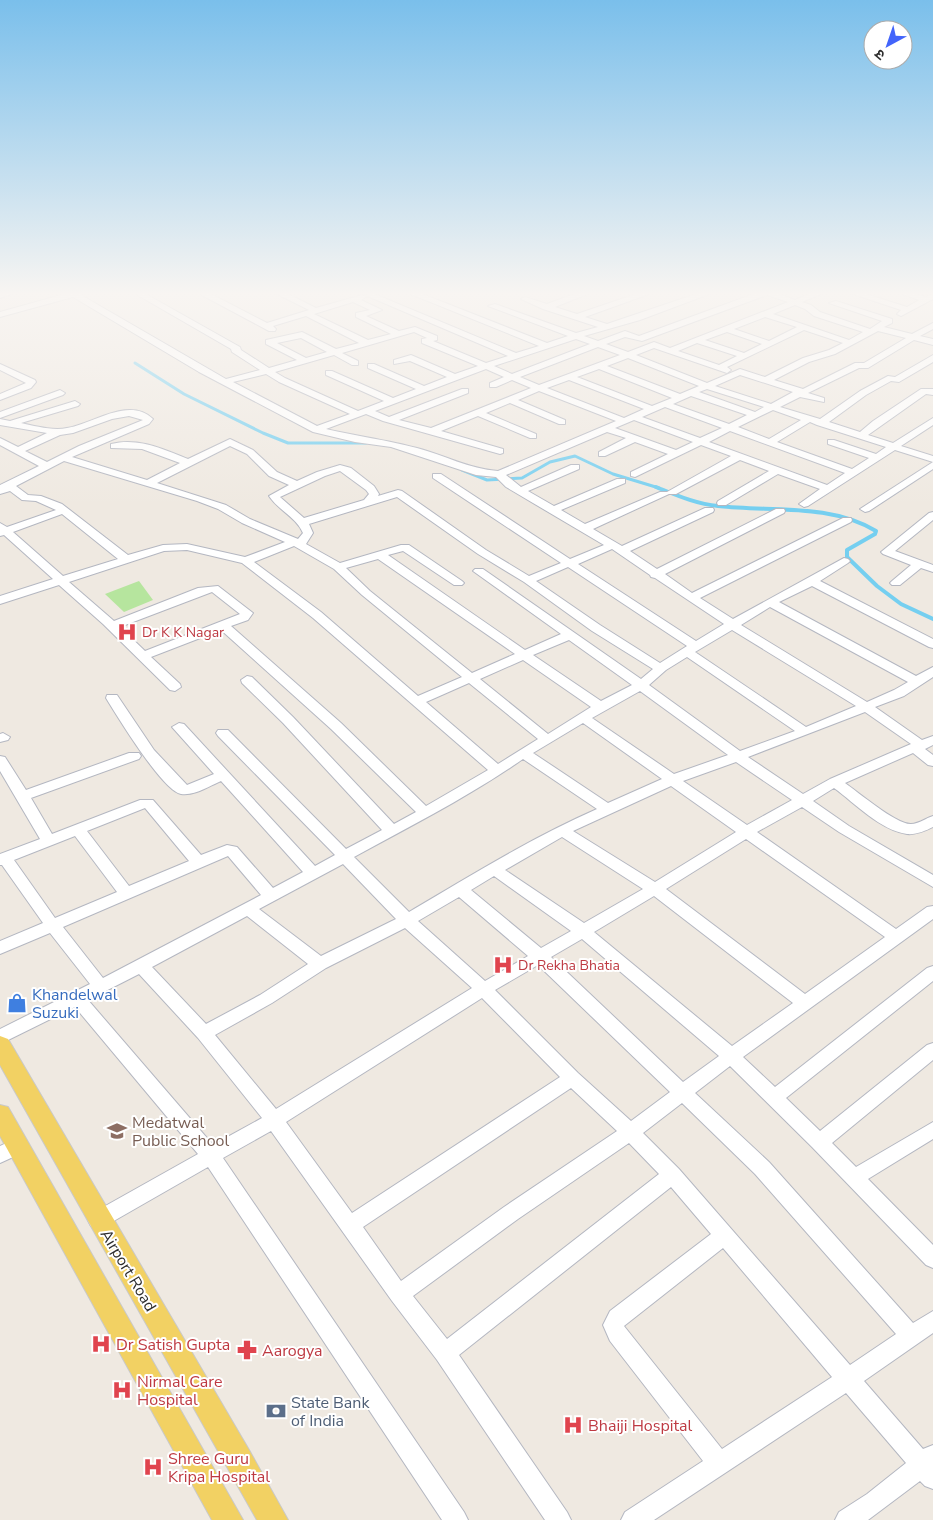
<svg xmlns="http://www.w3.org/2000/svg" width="933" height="1520" font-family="'Nunito Sans','Noto Sans Devanagari',sans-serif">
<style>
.green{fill:#b6e59e}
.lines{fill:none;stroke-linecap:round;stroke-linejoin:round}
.stream-far1{stroke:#75cff0;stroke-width:3}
.stream{stroke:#75cff0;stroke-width:4}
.minor-casing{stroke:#b4b7c1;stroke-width:2}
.major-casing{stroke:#c9c9c9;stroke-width:2}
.minor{fill:#fff;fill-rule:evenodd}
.major{fill:#f2d163;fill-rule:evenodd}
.labels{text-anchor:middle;stroke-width:4;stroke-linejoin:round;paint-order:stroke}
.health-label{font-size:14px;fill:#be3a42;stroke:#fff;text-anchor:start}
.near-shop-label{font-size:16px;fill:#366cbe;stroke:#fff;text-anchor:start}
.near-education-label{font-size:16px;fill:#785e54;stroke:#fff;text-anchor:start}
.near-street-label{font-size:16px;fill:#2e2e2e;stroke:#fff}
.near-health-label{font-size:16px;fill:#be3a42;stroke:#fff;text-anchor:start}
.near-service-label{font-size:16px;fill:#4e5e75;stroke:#fff;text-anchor:start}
</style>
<rect width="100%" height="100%" fill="#efe9e1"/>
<polygon class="green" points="139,581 153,600 124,612 105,594"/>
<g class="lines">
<g class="stream-far1">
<polyline points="135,363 184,394 263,433 288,443 366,443"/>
<polyline points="462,470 487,480 522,478 550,462 575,456 613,474 659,488"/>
</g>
<path class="stream" d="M656 487C676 495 696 504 718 506 771 512 829 503 876 531L875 534 847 550V557L877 586 901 604 933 619"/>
<defs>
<g id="minor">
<path d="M68 293H83L81 295 226 379 260 370 232 352 231 349 134 293H144L240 347 241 350 269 368 297 360 266 344V340L302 332 336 349 359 343 306 316 273 326 276 329 275 331H269L198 293H209L267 323 309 310 275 293H286L316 308 362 295 366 297 361 300 382 310 366 316 399 331 415 327 437 336V340L433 341 486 363 508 356 365 295 372 293 516 353 539 346 408 293H420L547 343 568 336 488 306 495 304 576 333 598 327 543 309 521 299 525 297 547 304 577 293H590L555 307 577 314 639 293H652L585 317 607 324 699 293H712L640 320 584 336 598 341 625 331 639 336 756 293H777L795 300 811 293H823L802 302 811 305 820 312 870 329 882 321 829 303 836 301 892 319V323L884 327 912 334 933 323V329L920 336 933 339V345L914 340 868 368H859L808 393 824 398V402L800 397 780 407 820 419 860 391 888 376 895 377 933 355V362L899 382 891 381 866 395 829 422 860 432 873 421 921 389H933V395L926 394 868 435 893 443 933 418V425L901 446 933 456V462L895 450 808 506 804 507 799 504 820 489 778 474 726 505H718L717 503 718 501 769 471 740 460 676 494H669L593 529 622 546 705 508H713L714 510 713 512 630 551 657 569 776 509H784L785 511 784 513 665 574 692 593 843 518H851L852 520 851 522 700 598 733 619 844 558 848 559 850 561 848 563 820 581 933 639V648L929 647 812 586 779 602 916 676 933 667V677L904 696 875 707 922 740 933 736V745L925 749 933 755V766L928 765 913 753 845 783C858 792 897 825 911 824 919 824 926 818 933 816V827C925 831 916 835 907 834 880 830 856 804 834 788L813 801 849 826 933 875V887L839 832 802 807 757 832 896 929 927 907 933 906V919L743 1057 775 1087 927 968 933 966V981L786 1098 820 1131 927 1045 933 1043V1060L832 1143 856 1167 933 1122V1139L868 1179 933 1245V1268L926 1265 812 1147 730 1066 695 1093 769 1162 913 1323 933 1311V1333L864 1381 923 1449 933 1445V1489L925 1486 920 1481 868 1520H835L839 1512 867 1494 906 1463 846 1393 654 1520H621L625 1512 703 1461 610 1341 603 1325 610 1311 711 1234 671 1187 459 1355 567 1512 571 1520H545L437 1360 392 1301 271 1131 223 1158 464 1512 468 1520H442L208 1167 105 1226 98 1229 91 1226 88 1220 91 1214 198 1154 75 1007 0 1044V1029L90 984 50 933 0 954V941L43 923 2 865H0V854L40 839 0 771V756L5 757 26 790 129 753H139L141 756 139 759 31 798 52 834 140 800H153L201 855 227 845 237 847 273 888 303 872 221 781C209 786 195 796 181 794 163 791 117 716 106 698L107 695H117L154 750 187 785 214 774 172 727 179 723 184 724 315 866 335 855 218 736 216 733 218 730H228L346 849 382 830 283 723 242 683 241 680 247 676 252 677 293 717 394 824 416 812 331 729 221 630 151 657 180 684 181 687 175 691 170 690 103 624 59 585 0 604V596L53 579 4 535 0 536V523L7 527 56 510 36 501 22 500 10 491 0 494V485L39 466 0 445V438L18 447 47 433 0 425V419L10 421 75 401 80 404 78 406 21 423C35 426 53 431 67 428 93 424 129 396 153 419L149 424 72 457 147 480 180 463 142 449 111 448V444C138 437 163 449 188 459L230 439 253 450 277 472 297 481 317 472 340 465 351 468 374 486 379 494 378 496 398 490 402 491 486 550 529 576 561 563 433 478V474H441L570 559 604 545 506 487 496 477 476 475 391 447 355 442 313 432 199 372 73 297 0 317V312ZM767 295 788 302 670 348 654 342 628 352 606 344 625 337 642 341ZM353 302 370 310 356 313V317L391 334 368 340 314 314ZM795 305 805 309 814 316 863 332 849 340 773 314ZM765 317 797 327 769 341 734 329ZM804 330 843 343 829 350 803 358 765 377 740 369 707 383 636 355 654 348 727 373 731 370 727 367ZM878 331 906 338 864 363H855L803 389 774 380 809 362 835 354ZM414 332 427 338 422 339V343L478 366 455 374 411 355 394 360V364L410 361 447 377 424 386 374 364H368V368L416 389 393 398 332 371H326V375L384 401 358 411 285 378 275 372 334 355 352 365H358V361L342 353ZM727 332 762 344 744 353 705 340ZM301 338 327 352 306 358 277 343ZM576 339 590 344 512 374 494 366ZM697 343 737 356 719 365 678 351ZM598 347 620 355 539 385 520 377ZM628 358 699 386 680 394 607 366ZM486 369 504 377 490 383V387H496L512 380 531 388 431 428 399 420 468 393V389H462L389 417 375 411ZM599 369 672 398 652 406 577 377ZM266 374 279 382 350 414 317 426 233 382ZM740 375 793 392 771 404 715 386ZM569 380 644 409 624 418 547 388ZM707 389 764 407 755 412 699 392ZM539 391 616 421 498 471C469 469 444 455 417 448 387 440 356 436 326 429L366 414 383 421 500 454 503 453V449L441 431 478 416 530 438H536V434L486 413 510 403 559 424H565V420L518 400ZM691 396 747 415 729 424 673 404ZM665 407 722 428 700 438 642 417ZM773 410 801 420 769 439 738 427ZM129 416 143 420 79 446 47 462 25 451 60 435 73 433 112 419ZM634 420 693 442 676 450 615 428ZM810 422 817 425 886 447 876 454 834 440H828V444L869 458 852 469 777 442ZM730 431 845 473 827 485 709 442ZM607 432 626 438 599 452V456H605L635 442 668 454 631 472V476L635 477 701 445 731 456 667 492H660L585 524 561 510 625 483V479H617L554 506 528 491 579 469V465H571L521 487 506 475ZM230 446 247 454 269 476 289 485 269 496C278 510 296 517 303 533L298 539 250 519 226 505 157 483ZM64 461 197 501 218 509 242 523 285 542 245 557 187 544 163 545 128 555 62 504 41 496 28 495 16 486ZM340 471 366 490 369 494 364 500 304 518 280 497 325 476ZM397 497 478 554 524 582 592 631 653 669 641 679 483 569H475L473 571 561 634 525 650 388 555 403 551 454 585H462L464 583 462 581 409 545H401L340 563 306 544 313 533 309 524ZM62 514 118 559 63 576 13 532ZM294 546 334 569 362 595 462 677 418 696 321 612 254 562ZM612 549 650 575 651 577 655 578 724 624 696 641 578 564ZM187 550 242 563 313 618 488 770 426 806 341 723 231 626 248 620 253 613 218 586 198 588 114 621 69 582 164 551ZM378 559 515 654 472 673 370 591 346 568ZM568 567 687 646 660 663 600 625 536 581ZM212 592 240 614 145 651 120 627ZM770 607 908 682 894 690 867 702 741 625ZM732 630 856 706 806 727 695 652ZM569 640 632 685 601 701 533 655ZM687 657 795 731 740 751 649 685 666 670ZM523 660 591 707 548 734 480 679ZM469 683 538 739 498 764 426 702ZM640 691 728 755 674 774 592 718ZM865 712 911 744 830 779 803 794 748 757ZM583 723 662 779 608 803 533 753ZM523 759 597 809C531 838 470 876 409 912L354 857C411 826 470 796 523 759ZM736 762 792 800 747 825 683 781ZM671 786 736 832 655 882 573 831ZM145 808 189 861 129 886 87 831ZM75 836 117 892 55 918 14 860ZM562 837 643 889 584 923 505 870ZM746 839 885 937 805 994 666 889ZM228 856 261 895 103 978 63 927ZM343 864 396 919 321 956 259 909ZM494 876 571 931 541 948 471 890ZM654 896 793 1003 732 1046 594 932ZM459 897 528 956 485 981 418 921ZM247 916 308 964 260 995 206 1024 152 967ZM405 928 472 988 276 1109 215 1035 272 1003 326 968ZM582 939 719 1056 683 1082 551 957ZM538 965 670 1092 631 1121 578 1073 495 990ZM139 974 198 1038 262 1118 213 1145 88 1000ZM482 998 560 1077 352 1213 286 1122ZM571 1088 617 1131 504 1207 401 1281 363 1227ZM682 1103 755 1174 896 1334 850 1365 679 1169 643 1133ZM629 1143 659 1174 447 1339 413 1296 518 1219ZM723 1248 832 1377 722 1449 624 1326Z"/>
<polygon points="850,293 863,293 907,307 919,300 900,293 913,293 925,297 933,294 933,299 901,316 897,314 901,310"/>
<polygon points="0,294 0,293 14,293 0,298"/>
<polygon points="0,364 35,380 36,382 31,388 0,400 0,394 26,383 0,370"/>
<polygon points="60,390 65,393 63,395 0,418 0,412"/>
<polygon points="933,462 933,469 869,511 865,512 860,509"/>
<polygon points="933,512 933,520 895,551 933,565 933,572 921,568 900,585 892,585 890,583 892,581 911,565 883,554 881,552 929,513"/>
<polygon points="3,733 10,737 8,740 0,742 0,734"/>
<polygon points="17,1138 24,1140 26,1146 24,1152 0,1163 0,1146"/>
</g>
<g id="major">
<polygon points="0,1036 8,1039 249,1450 288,1520 257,1520 0,1065"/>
<polygon points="0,1105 8,1107 243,1520 212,1520 0,1136"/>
</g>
</defs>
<use href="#minor" class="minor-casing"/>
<use href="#major" class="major-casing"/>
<use href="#minor" class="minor"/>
<use href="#major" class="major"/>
</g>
<linearGradient id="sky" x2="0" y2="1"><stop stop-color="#7abfeb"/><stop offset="0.58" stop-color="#f8f5f2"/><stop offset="1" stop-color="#f8f5f2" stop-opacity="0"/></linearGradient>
<rect width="933" height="506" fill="url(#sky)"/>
<defs>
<symbol id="hospital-bare" viewBox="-9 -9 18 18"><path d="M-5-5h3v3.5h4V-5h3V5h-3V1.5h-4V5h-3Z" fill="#e0444e" stroke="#fff" stroke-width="2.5" paint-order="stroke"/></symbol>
<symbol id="shop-bare" viewBox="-9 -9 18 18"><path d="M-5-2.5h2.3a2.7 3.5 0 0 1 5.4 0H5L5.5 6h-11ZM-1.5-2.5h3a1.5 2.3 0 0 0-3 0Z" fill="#3f7fe0" stroke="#fff" stroke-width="2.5" paint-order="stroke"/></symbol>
<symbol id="school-bare" viewBox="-9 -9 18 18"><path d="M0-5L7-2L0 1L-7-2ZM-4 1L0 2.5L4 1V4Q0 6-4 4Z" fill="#8d6e63" stroke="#fff" stroke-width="2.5" paint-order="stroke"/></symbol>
<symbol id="pharmacy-bare" viewBox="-9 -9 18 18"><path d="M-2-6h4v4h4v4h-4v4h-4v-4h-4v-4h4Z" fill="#e0444e" stroke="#fff" stroke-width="2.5" paint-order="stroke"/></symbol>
<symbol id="bank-bare" viewBox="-9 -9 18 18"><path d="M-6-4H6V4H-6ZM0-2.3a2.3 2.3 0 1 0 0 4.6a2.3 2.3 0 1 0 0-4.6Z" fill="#5c6f8a" stroke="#fff" stroke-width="2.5" paint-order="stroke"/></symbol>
</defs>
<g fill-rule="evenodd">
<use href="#hospital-bare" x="113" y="618" width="28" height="28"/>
<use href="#hospital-bare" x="489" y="951" width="28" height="28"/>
<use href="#shop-bare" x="3" y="989" width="28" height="28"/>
<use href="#school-bare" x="103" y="1117" width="28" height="28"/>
<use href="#hospital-bare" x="87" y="1330" width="28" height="28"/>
<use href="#pharmacy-bare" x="233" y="1336" width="28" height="28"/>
<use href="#hospital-bare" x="108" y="1376" width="28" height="28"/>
<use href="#bank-bare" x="262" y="1397" width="28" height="28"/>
<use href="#hospital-bare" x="559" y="1411" width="28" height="28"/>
<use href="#hospital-bare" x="139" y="1453" width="28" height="28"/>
</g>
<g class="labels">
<g class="health-label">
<text x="142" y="637">Dr K K Nagar</text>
<text x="518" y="970">Dr Rekha Bhatia</text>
</g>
<g class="near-shop-label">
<text x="32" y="1000">Khandelwal<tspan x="32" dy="18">Suzuki</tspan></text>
</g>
<g class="near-education-label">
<text x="132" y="1128">Medatwal<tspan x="132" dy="18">Public School</tspan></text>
</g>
<g class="near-street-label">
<text transform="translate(129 1270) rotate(59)" y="6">Airport Road</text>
</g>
<g class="near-health-label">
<text x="116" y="1350">Dr Satish Gupta</text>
<text x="262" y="1356">Aarogya</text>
<text x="137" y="1387">Nirmal Care<tspan x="137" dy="18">Hospital</tspan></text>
<text x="588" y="1431">Bhaiji Hospital</text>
<text x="168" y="1464">Shree Guru<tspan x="168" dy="18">Kripa Hospital</tspan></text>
</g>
<g class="near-service-label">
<text x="291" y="1408">State Bank<tspan x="291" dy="18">of India</tspan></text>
</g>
</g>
<g transform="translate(888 45) rotate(220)"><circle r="24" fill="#ffffff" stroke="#ababab"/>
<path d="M0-4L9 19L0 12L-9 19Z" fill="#4264fb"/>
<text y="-8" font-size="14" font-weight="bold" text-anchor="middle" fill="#2e2e2e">उ</text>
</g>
</svg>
